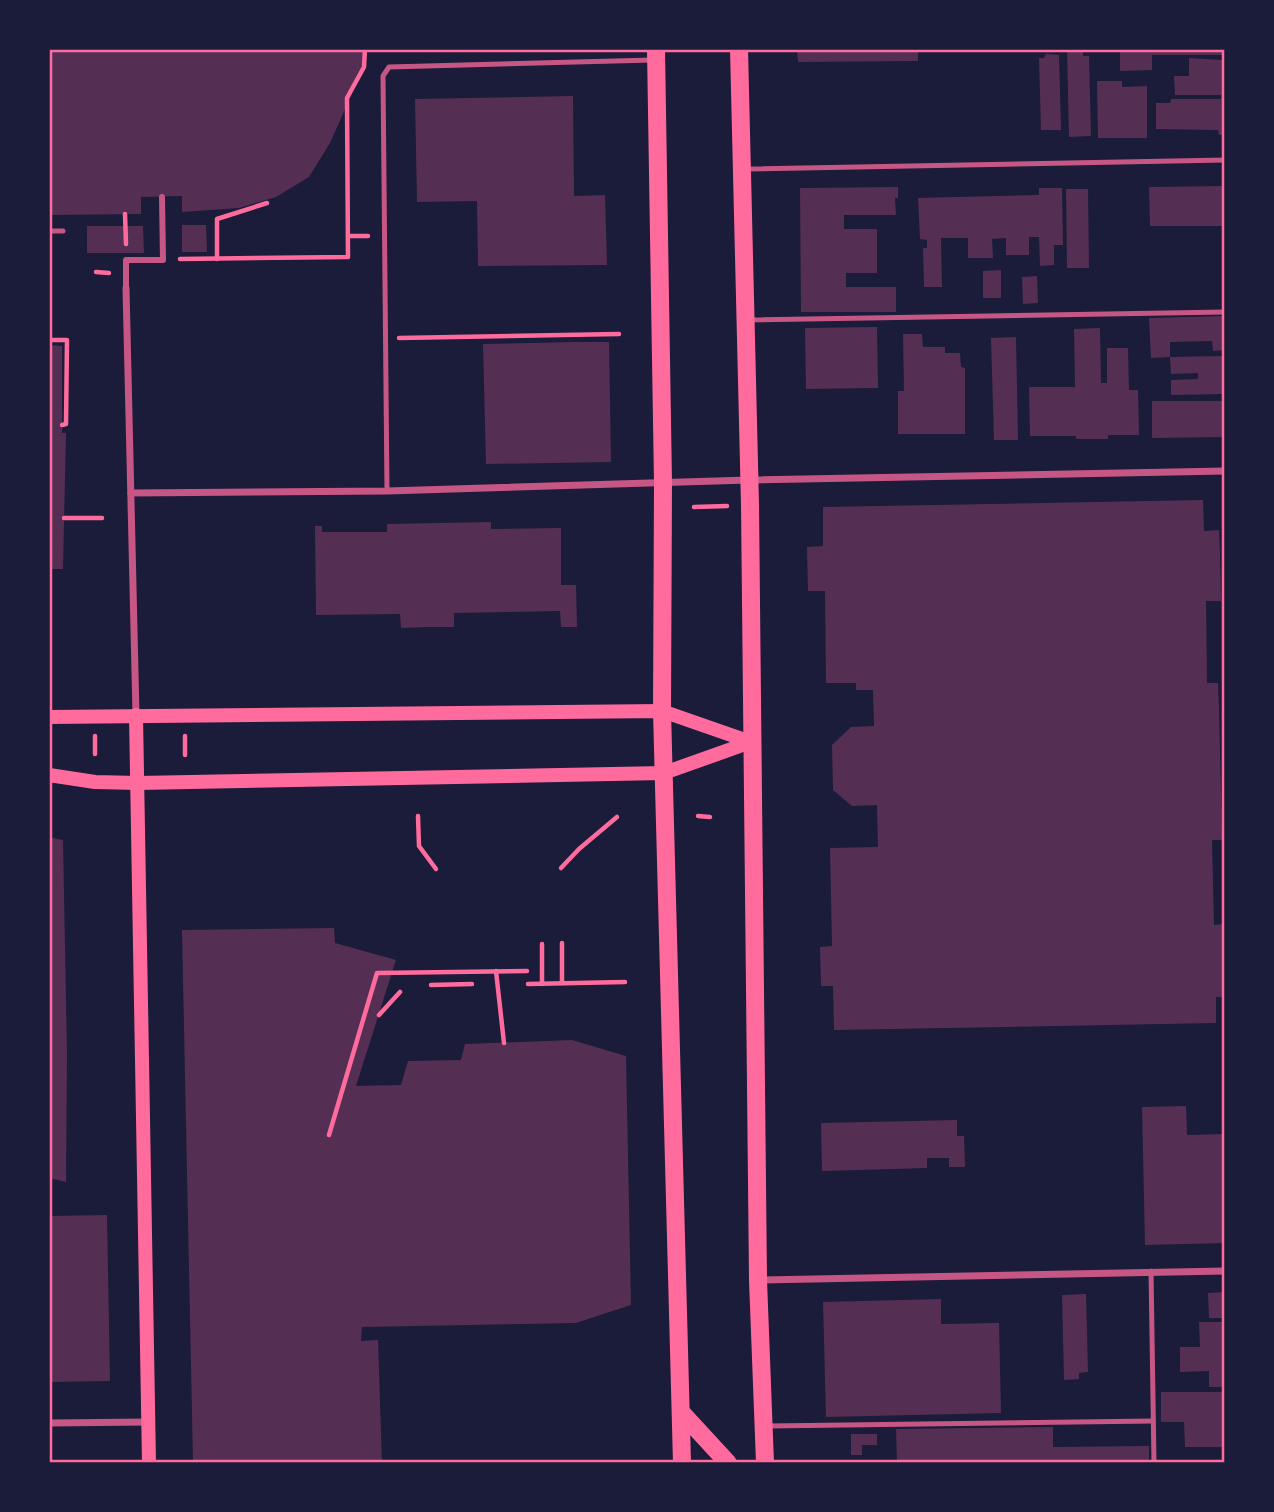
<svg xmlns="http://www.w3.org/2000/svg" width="1274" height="1512" font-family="'Public Sans',sans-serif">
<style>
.building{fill:#542f53}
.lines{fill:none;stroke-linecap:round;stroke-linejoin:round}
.path{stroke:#ff6b9d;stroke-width:4.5}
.service{stroke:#c65784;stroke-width:5}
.pedestrian{stroke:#c65784;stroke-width:6}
.minor{stroke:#c65784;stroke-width:7}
.secondary{stroke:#ff6b9d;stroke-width:14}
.primary{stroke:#ff6b9d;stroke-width:18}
.neatline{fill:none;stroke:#ff6b9d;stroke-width:2.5}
</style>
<rect width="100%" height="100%" fill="#1b1b3a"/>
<g class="building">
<polygon points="49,49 368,49 351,96 330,143 309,177 276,197 239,208 182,212 182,196 141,197 141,214 49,215"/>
<polygon points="797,49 918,49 918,61 798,62"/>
<polygon points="1067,49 1083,49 1083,56 1089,56 1091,136 1069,137"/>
<polygon points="1120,49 1225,49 1225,135 1219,135 1218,130 1156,129 1156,103 1170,103 1171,99 1221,99 1221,95 1175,95 1174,76 1189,76 1189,58 1222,60 1222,55 1152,55 1152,70 1120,71"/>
<polygon points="1046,54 1059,55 1061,130 1041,130 1039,58 1044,58"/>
<polygon points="1097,81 1122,81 1122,87 1147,86 1147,138 1098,138"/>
<polygon points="573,96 574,196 605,195 607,265 478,266 477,201 417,202 415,99"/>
<polygon points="1225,186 1225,226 1150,226 1149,187"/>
<polygon points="898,187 898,198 895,198 896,215 844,215 844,229 877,229 877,273 846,273 846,287 896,287 896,312 801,312 800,188"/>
<polygon points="1039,188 1062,188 1063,245 1054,245 1054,265 1040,266 1039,237 1029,237 1029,255 1006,255 1006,238 992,239 993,258 968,258 968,238 941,238 942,287 924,287 923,248 927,248 927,240 920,239 918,198 1039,195"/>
<polygon points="1066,189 1088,189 1089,268 1067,268"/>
<polygon points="182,225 206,225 207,252 182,252"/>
<polygon points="87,226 143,226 144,253 87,253"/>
<polygon points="1001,270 1001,298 983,298 983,271"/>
<polygon points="1037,276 1038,303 1023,304 1022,277"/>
<polygon points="1225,316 1225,350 1213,351 1212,341 1170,342 1170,357 1151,358 1149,318"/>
<polygon points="877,327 878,388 806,389 805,328"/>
<polygon points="1100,328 1101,383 1107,383 1107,348 1128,348 1129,390 1138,390 1139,435 1108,435 1108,439 1076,439 1076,436 1030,436 1029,387 1075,387 1074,329"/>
<polygon points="903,334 922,334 923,347 945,347 945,353 960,353 961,367 965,368 965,434 898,434 898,391 904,391"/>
<polygon points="1016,337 1018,440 994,440 991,338"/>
<polygon points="574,342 609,342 611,462 486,464 483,344"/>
<polygon points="49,345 62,346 62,433 66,433 63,569 49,569"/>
<polygon points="1225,356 1225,394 1171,395 1171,380 1198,379 1198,373 1171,374 1170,357"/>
<polygon points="1152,401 1225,401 1225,437 1152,438"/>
<polygon points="1203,500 1204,531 1219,530 1220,553 1221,601 1206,601 1207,683 1218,683 1219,708 1222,840 1212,840 1214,925 1225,924 1225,997 1216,997 1216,1023 834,1030 833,986 821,986 820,947 832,946 830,848 878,847 877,805 852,806 833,790 832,745 851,727 874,726 873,690 856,690 856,683 826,683 825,591 808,591 807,547 823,546 823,507"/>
<polygon points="491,522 491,529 561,528 561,585 576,585 577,627 561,627 560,611 454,613 454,627 427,627 401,628 400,614 316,615 315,526 322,526 322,532 387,532 387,524"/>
<polygon points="49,837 63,840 67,1054 66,1182 49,1178"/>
<polygon points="334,928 335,943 396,960 356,1086 401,1085 408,1061 461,1060 465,1044 572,1040 626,1056 631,1305 576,1323 362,1327 361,1341 378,1340 382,1463 193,1463 182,930"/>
<polygon points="1186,1106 1187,1135 1225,1134 1225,1243 1145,1245 1142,1107"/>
<polygon points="957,1120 957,1136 964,1136 965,1167 949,1167 949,1158 927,1158 927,1168 822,1171 821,1123"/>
<polygon points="107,1215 110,1381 49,1382 49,1216"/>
<polygon points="1225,1292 1225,1318 1209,1318 1208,1293"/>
<polygon points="1086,1294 1088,1372 1079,1373 1079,1379 1064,1380 1062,1295"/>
<polygon points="941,1299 941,1324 999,1323 1001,1413 826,1417 823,1302"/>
<polygon points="1199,1322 1225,1322 1225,1387 1209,1387 1209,1371 1180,1372 1180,1347 1200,1347"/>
<polygon points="1161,1392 1225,1392 1225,1447 1185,1447 1184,1422 1161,1422"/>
<polygon points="1053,1427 1053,1447 1149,1446 1149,1463 897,1463 896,1429"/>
<polygon points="851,1434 877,1434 877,1445 862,1445 862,1455 851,1455"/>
</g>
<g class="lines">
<g class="path">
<polyline points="125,214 126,244"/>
<polyline points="348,236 368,236"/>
<polyline points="180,259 348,257 347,98 364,67 365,49"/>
<polyline points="217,259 217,219 267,203"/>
<polyline points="96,272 109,273"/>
<polyline points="399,338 619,334"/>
<polyline points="49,340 67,340 66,424 62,425"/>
<polyline points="694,507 727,506"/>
<polyline points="64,518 102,518"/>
<polyline points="95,736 95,754"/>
<polyline points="185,736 185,755"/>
<polyline points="418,816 419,846 436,869"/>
<polyline points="698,816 710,817"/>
<polyline points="561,868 579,849 617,817"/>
<polyline points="496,971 504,1043"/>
<polyline points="562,983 562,943"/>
<polyline points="528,984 625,982"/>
<polyline points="542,984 542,944"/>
<polyline points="431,985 472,984"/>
<polyline points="379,1015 400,992"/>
<polyline points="329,1135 377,973 527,971"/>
</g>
<g class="service">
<polyline points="745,169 1225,160"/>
<polyline points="49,231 63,231"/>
<polyline points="748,320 1225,312"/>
<polyline points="387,491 383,76 389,67 653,60"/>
<polyline points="1151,1271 1154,1463"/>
<polyline points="768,1426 1153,1421"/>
</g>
<polyline class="pedestrian" points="126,288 126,260 163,260 162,197"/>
<g class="minor">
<polyline points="126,288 136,715"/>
<polyline points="131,493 387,491 749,480 1225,471"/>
<polyline points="760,1280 1225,1271"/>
<polyline points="49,1423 148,1422"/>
</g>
<g class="secondary">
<polyline points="136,715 149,1463"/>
<polyline points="49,717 662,711 751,742"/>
<polyline points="49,775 95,782 138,783 664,773 751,742"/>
</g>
<g class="primary">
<polyline points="656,49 663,483 662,711 682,1463"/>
<polyline points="739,49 750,505 758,1280 765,1463"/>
<polyline points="681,1412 728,1463"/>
</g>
</g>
<rect width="1274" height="1512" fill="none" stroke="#1b1b3a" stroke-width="102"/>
<rect x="51" y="51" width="1172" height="1410" class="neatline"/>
</svg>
